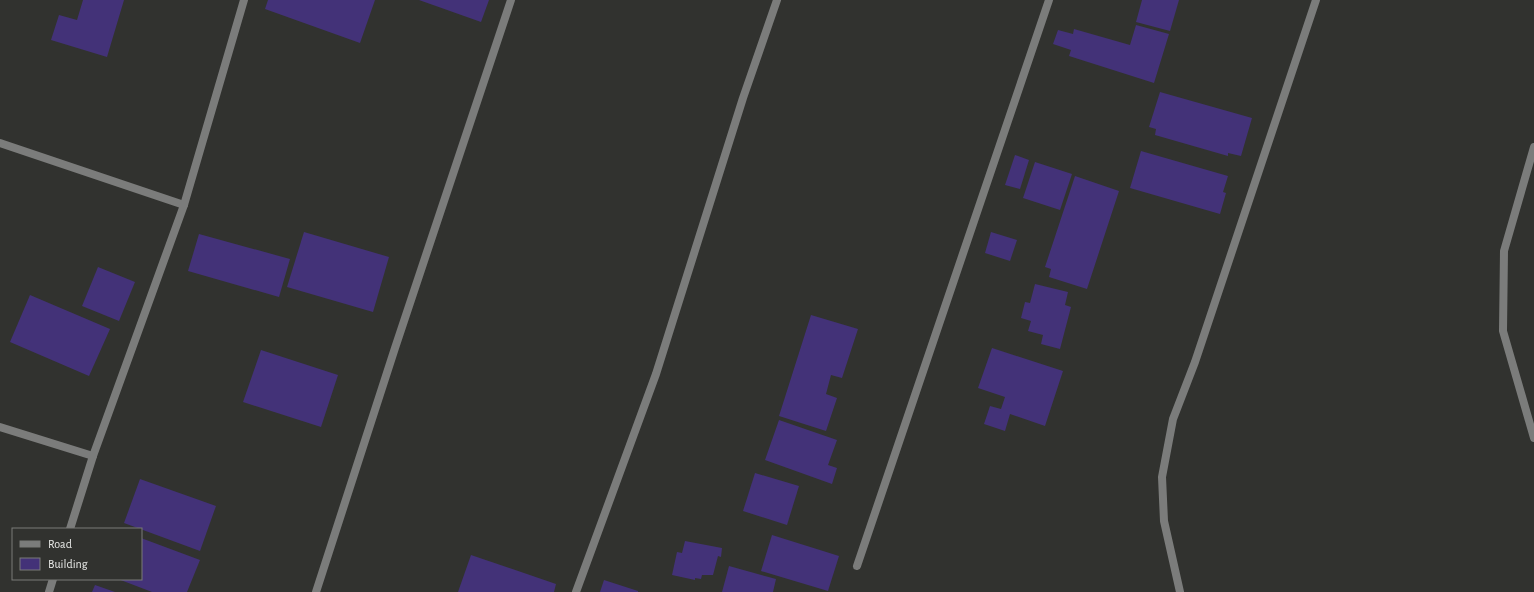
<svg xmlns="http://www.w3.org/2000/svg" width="1534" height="592" font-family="'Alegreya Sans',sans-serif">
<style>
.building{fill:#433278}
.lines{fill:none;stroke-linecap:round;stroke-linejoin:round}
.street{stroke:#7b7c7b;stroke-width:8}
</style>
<rect width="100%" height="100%" fill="#31322f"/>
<g class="building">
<polygon points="83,0 124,0 107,57 51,40 59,15 77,20"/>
<polygon points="268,0 375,0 360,43 265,9"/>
<polygon points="419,0 489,0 481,22"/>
<polygon points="1142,0 1179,0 1170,31 1136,22"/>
<polygon points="1136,25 1169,34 1154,83 1069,56 1071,50 1053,44 1058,30 1073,34 1074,29 1130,45"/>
<polygon points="1160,92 1252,118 1241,156 1228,153 1228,156 1155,135 1156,129 1149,127"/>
<polygon points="1141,151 1228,176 1223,192 1226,193 1220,214 1130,188"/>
<polygon points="1015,155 1029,160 1020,189 1005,185"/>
<polygon points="1035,162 1072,174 1060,210 1023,198"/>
<polygon points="1075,176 1119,191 1087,289 1049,277 1051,269 1045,267"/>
<polygon points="304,232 389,257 373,312 287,287"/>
<polygon points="991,232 1017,240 1010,261 985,253"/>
<polygon points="199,234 290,259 279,297 188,271"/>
<polygon points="98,267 135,282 119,321 82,306"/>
<polygon points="1035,284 1068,292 1065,305 1071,307 1060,349 1041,344 1043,335 1028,331 1031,321 1021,318 1025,302 1030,303"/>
<polygon points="30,295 110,329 89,376 10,342"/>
<polygon points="811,315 858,329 842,378 831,375 826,394 837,398 826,431 779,416"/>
<polygon points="992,348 1063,371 1045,426 1010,414 1005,431 984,424 990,406 1001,409 1005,397 978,388"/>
<polygon points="261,350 338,375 321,427 243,402"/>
<polygon points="779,420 837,440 828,465 837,468 832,484 765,460"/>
<polygon points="755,473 799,486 787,525 743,511"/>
<polygon points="140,479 216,506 200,551 124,523"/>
<polygon points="772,535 839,556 828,591 761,571"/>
<polygon points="141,538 200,560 187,592 152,592 118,579 141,579"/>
<polygon points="685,541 722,548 721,557 718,556 713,575 702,575 701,579 695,578 695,580 672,575 677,552 682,553"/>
<polygon points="471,555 556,584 554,592 458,592"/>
<polygon points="729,566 776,579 773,592 722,592"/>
<polygon points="604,580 638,591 638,592 600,592"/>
<polygon points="95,585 115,592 92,592"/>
</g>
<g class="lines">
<g class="street">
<polyline points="0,143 184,205"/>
<polyline points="1534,147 1504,251 1503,331 1534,438"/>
<polyline points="0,427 93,456"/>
<polyline points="70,529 93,456 184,205 244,0"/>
<polyline points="857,566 1049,0"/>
<polyline points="49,592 53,579"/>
<polyline points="316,592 395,348 511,0"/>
<polyline points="576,592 656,374 743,98 777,0"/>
<polyline points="1180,592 1164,521 1162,477 1173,419 1195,362 1316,0"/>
</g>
</g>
<rect x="12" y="528" width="130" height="52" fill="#31322f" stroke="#7a7b79"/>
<rect x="20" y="541" width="20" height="6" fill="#7b7c7b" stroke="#7a7b79"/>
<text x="48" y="548" font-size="12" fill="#e8e9e7">Road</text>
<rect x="20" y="558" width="20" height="12" fill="#433278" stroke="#7a7b79"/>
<text x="48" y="568" font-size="12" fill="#e8e9e7">Building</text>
</svg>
